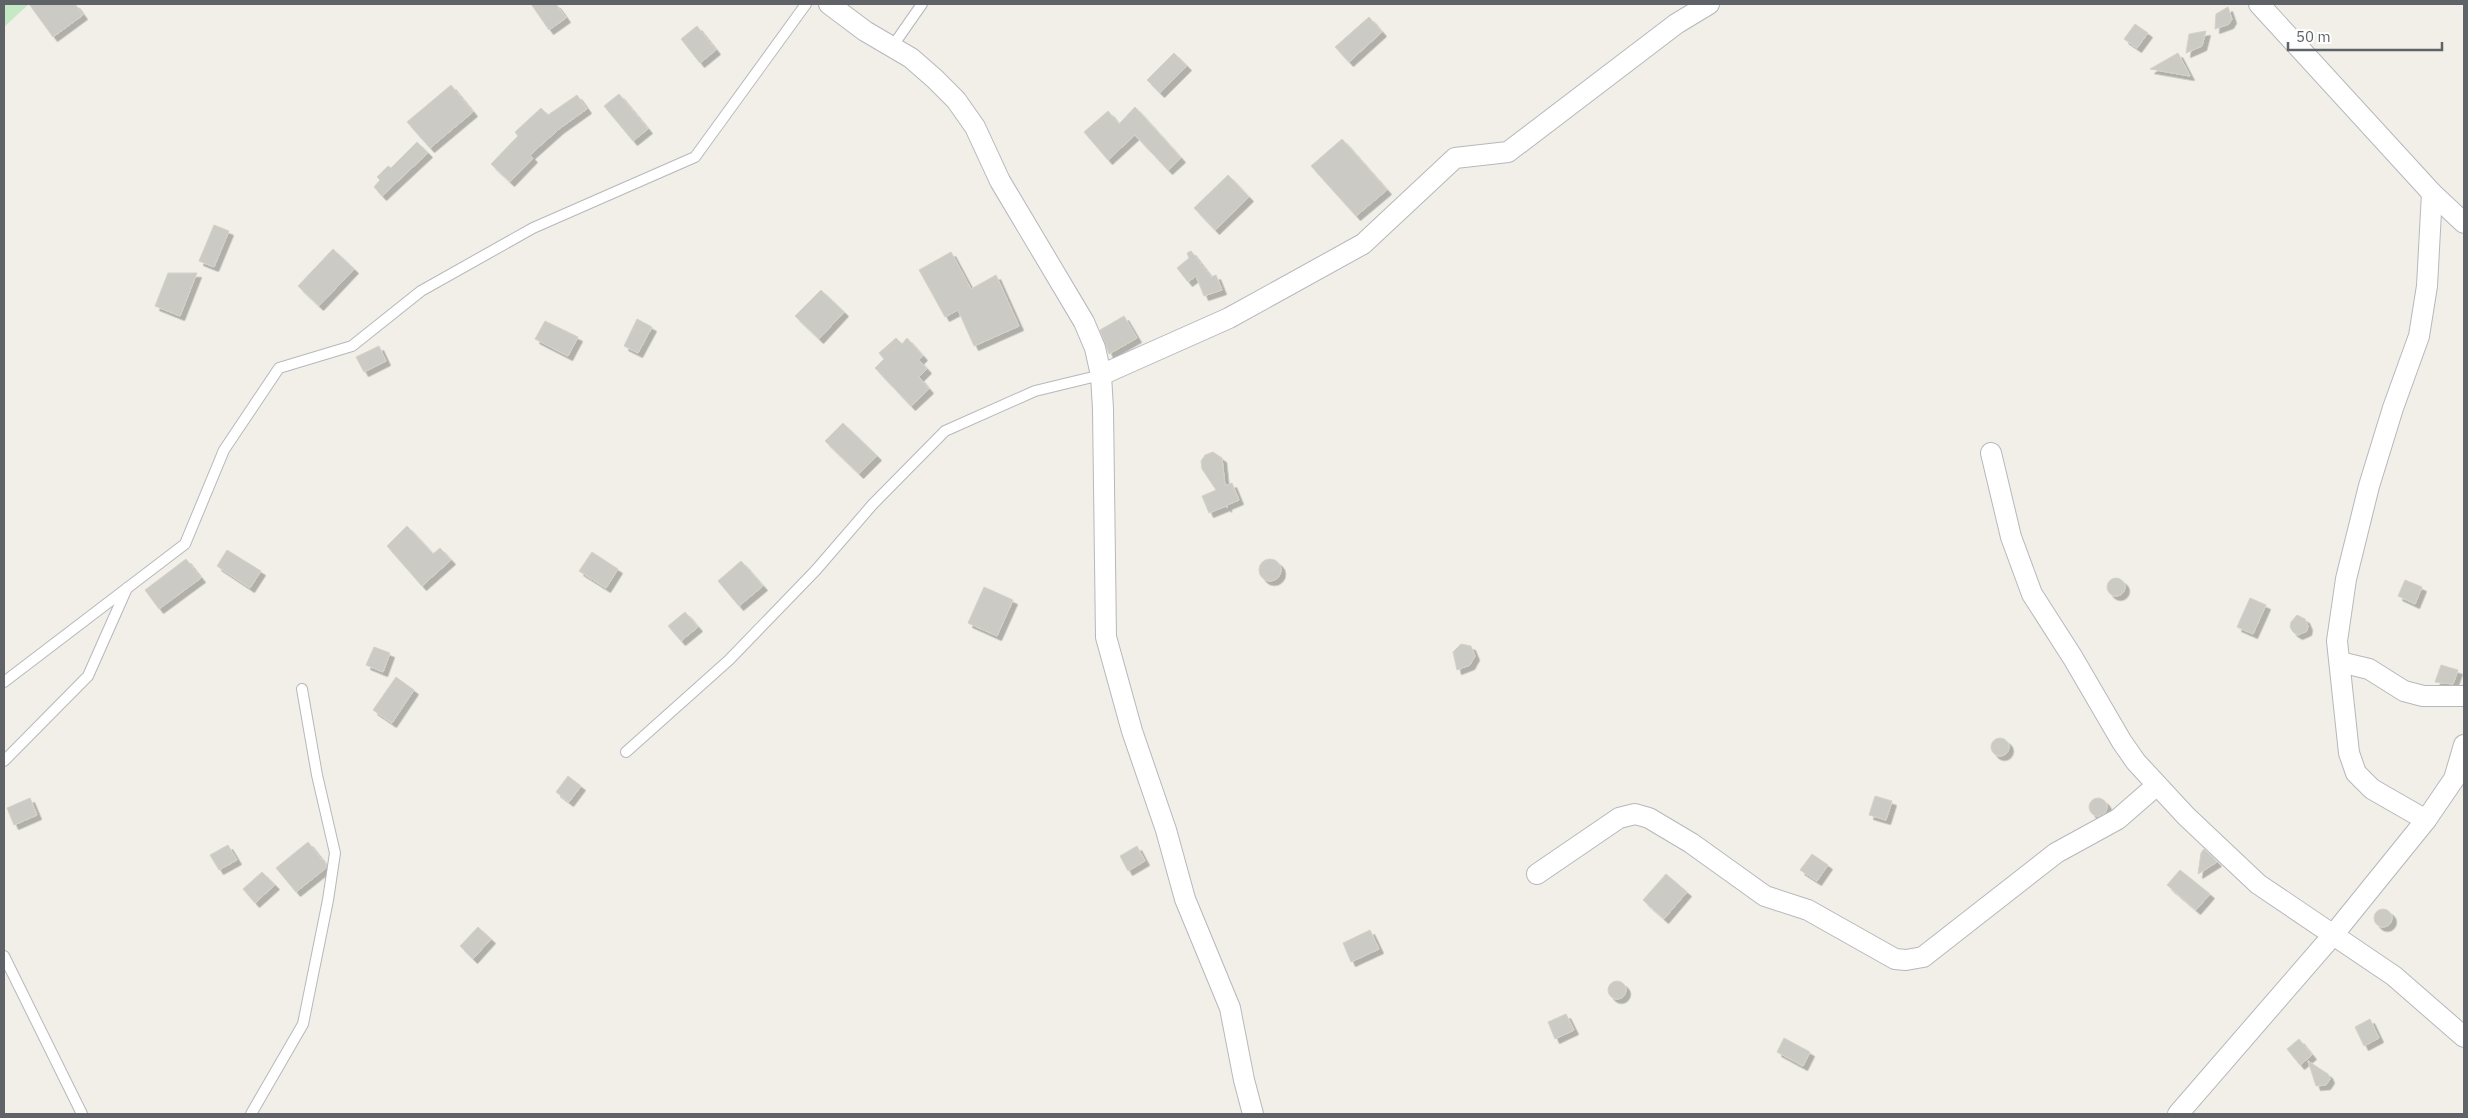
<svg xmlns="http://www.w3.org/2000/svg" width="2468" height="1118" font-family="'IBM Plex Sans',sans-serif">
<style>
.green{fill:#c5e8c5}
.building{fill:#cccac5;stroke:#d6d1c6;filter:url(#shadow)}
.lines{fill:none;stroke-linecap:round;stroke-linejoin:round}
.service-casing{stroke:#b5b8bc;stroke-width:12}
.minor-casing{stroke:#b5b8bc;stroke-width:22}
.service{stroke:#fff;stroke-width:10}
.minor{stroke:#fff;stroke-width:20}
</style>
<defs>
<filter id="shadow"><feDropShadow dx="4.5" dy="4.5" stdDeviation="0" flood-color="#0004"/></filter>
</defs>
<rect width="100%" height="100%" fill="#f1efe8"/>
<polygon class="green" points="4,4 29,4 4,27"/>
<g class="building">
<polygon points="29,4 75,4 83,15 53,37"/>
<polygon points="531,4 556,4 566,18 549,30"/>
<polygon points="2228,7 2232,19 2229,24 2215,29 2216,14"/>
<polygon points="1369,17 1382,32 1349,62 1335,47"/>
<polygon points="2135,24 2148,33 2137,48 2124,39"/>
<polygon points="697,26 716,50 700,63 681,39"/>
<polygon points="2206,31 2202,46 2186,53 2189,34"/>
<polygon points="1174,53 1187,66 1160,93 1147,80"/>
<polygon points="2178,53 2190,76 2150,69"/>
<polygon points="451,85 473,112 430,148 407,122"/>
<polygon points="619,94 648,129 633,141 604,106"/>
<polygon points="577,95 587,109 559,129 530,155 533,158 510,182 491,164 518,136 515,132 541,108 548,115"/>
<polygon points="1135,107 1181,158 1168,170 1135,135 1108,160 1084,132 1108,111 1119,124"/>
<polygon points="1342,139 1387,190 1356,216 1311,166"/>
<polygon points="417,142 428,153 382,196 374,187 380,180 377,177 388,166 391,168"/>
<polygon points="1228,175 1249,197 1215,230 1194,208"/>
<polygon points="214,225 229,231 214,267 199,261"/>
<polygon points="333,249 354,269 319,306 298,286"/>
<polygon points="1191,251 1211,277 1216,275 1222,290 1204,296 1196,276 1188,282 1177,268 1189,258 1187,253"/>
<polygon points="951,252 971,289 996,275 1019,326 974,346 958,310 945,317 919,270"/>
<polygon points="168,273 197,273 180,316 155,306"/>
<polygon points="821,290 844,312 819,339 795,316"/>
<polygon points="1124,316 1137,338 1109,354 1100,330"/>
<polygon points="637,319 652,327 638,353 624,346"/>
<polygon points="545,321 578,337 568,356 535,339"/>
<polygon points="896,338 902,344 907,338 923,356 919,360 927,369 919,377 929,389 911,406 875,368 884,359 879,353"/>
<polygon points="379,346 386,361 364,372 356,357"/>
<polygon points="843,423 877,456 859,474 825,441"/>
<polygon points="1213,452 1222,458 1225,486 1232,483 1239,500 1227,505 1227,508 1226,506 1209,513 1202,496 1216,490 1202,469 1201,461 1205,455"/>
<polygon points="407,526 433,554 440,548 451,560 422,586 387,546"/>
<polygon points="227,550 261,571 250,588 217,566"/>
<polygon points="592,552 618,569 606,588 579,571"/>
<circle cx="1270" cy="570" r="11"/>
<polygon points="186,559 201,578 159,609 145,590"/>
<polygon points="741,561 763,586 739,606 718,581"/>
<circle cx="2116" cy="587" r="9"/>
<polygon points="2405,580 2422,587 2415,604 2398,596"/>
<polygon points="984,587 1013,600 997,636 968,623"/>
<polygon points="2250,598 2266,605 2253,634 2237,627"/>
<polygon points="685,612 698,627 681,641 668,626"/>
<polygon points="2297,615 2305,619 2308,626 2307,631 2298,635 2293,632 2290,627 2291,622"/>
<polygon points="1461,644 1471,646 1475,656 1470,665 1457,670 1453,652"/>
<polygon points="374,647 390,653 383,672 366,665"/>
<polygon points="2441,665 2458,670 2453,684 2435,682"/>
<polygon points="396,677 414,690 392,723 373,710"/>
<circle cx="2000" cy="747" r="9"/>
<polygon points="568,776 581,786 569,802 556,792"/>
<polygon points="1875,796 1892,801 1886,820 1869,815"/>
<circle cx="2098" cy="807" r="9"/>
<polygon points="30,798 37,815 14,825 7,808"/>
<polygon points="308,842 326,865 326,868 296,892 276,868"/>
<polygon points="228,845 237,860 219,870 210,855"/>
<polygon points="1137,846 1145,861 1128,871 1120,856"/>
<polygon points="2204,849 2217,862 2198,874 2201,853"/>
<polygon points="1812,854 1828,865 1817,881 1800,870"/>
<polygon points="2180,870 2210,894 2196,910 2167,885"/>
<polygon points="262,872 275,885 255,903 243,889"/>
<polygon points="1666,874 1687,892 1664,919 1643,900"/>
<circle cx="2383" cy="918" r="9"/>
<polygon points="478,927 491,939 473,959 460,946"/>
<polygon points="1370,930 1379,949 1351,962 1343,943"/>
<circle cx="1617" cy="990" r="9"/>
<polygon points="1566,1014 1574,1030 1555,1039 1548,1022"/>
<polygon points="2370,1019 2379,1038 2364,1046 2355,1027"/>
<polygon points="1784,1038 1810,1052 1803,1066 1777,1052"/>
<polygon points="2299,1039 2312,1055 2300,1065 2287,1049"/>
<polygon points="2308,1061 2328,1074 2330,1079 2326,1085 2316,1086"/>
</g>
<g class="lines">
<defs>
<g id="service">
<polyline points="892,47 922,4"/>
<polyline points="4,682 185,544 224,450 279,368 352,346 421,291 533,228 695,157 806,4"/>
<polyline points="626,752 729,660 816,570 873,504 945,431 1035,391 1101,375"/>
<polyline points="4,761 88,676 127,588"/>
<polyline points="4,956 82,1114"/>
<polyline points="251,1114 303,1024 328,900 335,853 317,775 302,689"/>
</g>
<g id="minor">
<polyline points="829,4 865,31 911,58 935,79 956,100 975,127 1000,181 1084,322 1095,348 1101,375 1103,409 1106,637 1132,731 1166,830 1185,899 1230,1008 1244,1080 1253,1114"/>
<polyline points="2259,4 2432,193 2464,223"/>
<polyline points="1101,375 1229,318 1363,244 1455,158 1508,152 1676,24 1709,4"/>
<polyline points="1991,453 2011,537 2032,594 2073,658 2122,742 2136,762 2186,816 2258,884 2394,976 2464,1037"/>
<polyline points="2340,662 2369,669 2404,691 2423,696 2464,696"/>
<polyline points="2426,820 2372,789 2356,773 2349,753 2337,641 2346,579 2369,486 2393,408 2419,336 2427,286 2432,193"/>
<polyline points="1537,874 1619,818 1635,814 1649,818 1691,843 1765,896 1808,910 1895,959 1906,960 1923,957 2056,853 2118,819 2157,785"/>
<polyline points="2178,1114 2333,935 2426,820 2454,779 2464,745"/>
</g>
</defs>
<use href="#service" class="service-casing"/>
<use href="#minor" class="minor-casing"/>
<use href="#service" class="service"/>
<use href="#minor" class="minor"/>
</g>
<rect width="2468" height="1118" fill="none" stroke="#5f6368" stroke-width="10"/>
<path d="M2288 42v8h154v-8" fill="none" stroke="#5f6368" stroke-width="2.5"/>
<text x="2296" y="42" font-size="15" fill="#5f6368" stroke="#ffffff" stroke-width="4" paint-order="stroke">50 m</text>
</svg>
